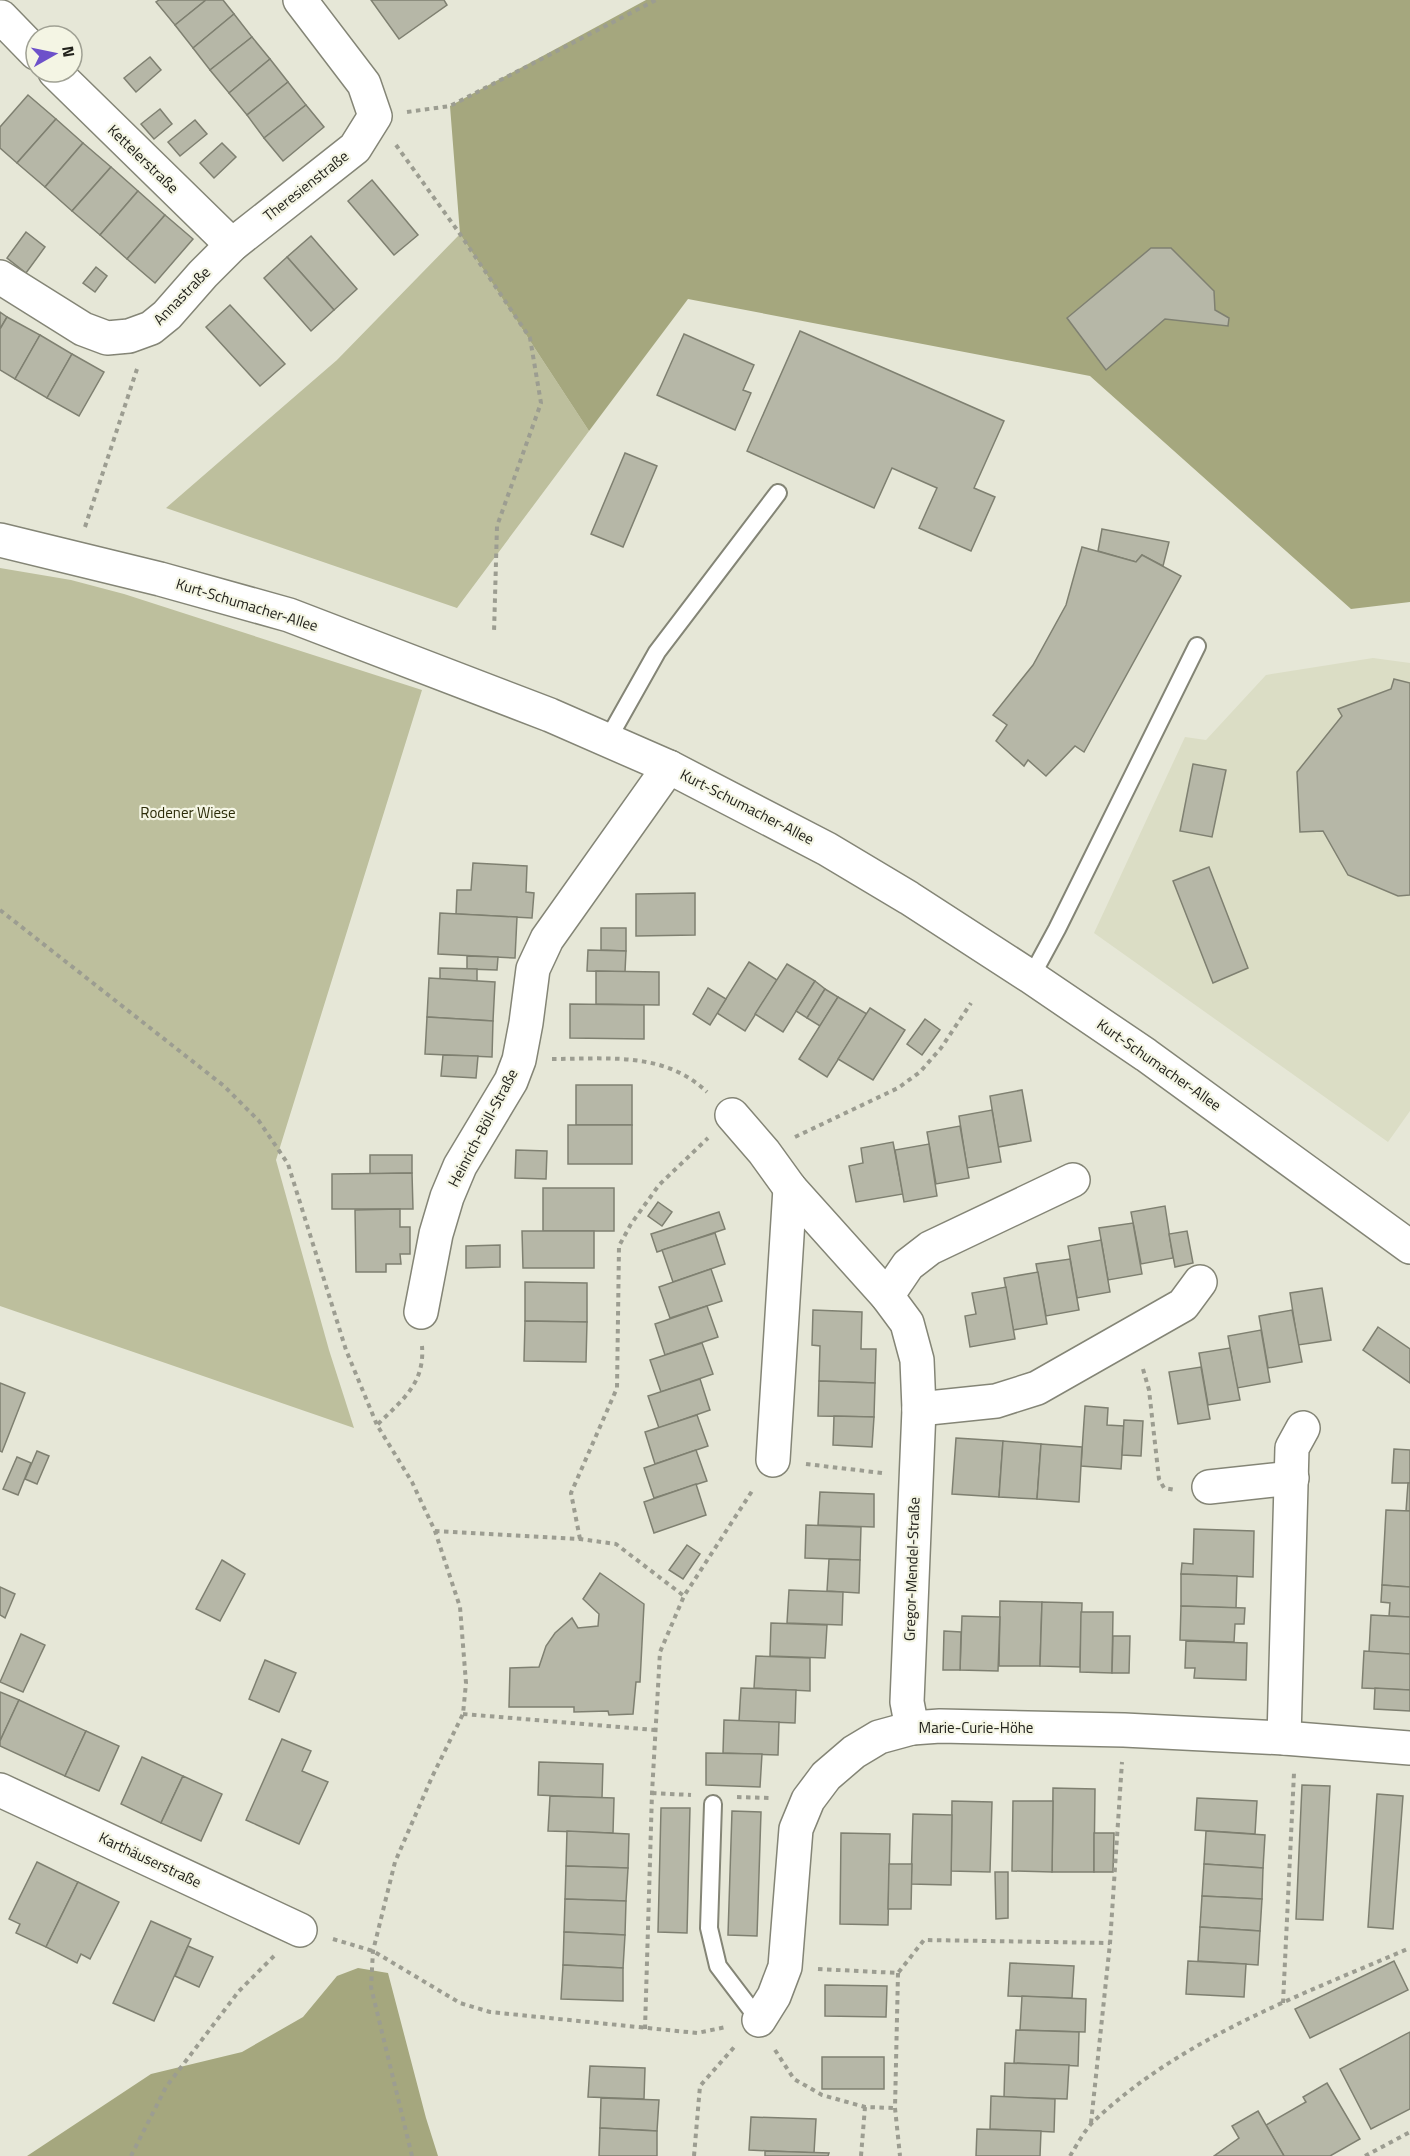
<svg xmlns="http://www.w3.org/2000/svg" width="1410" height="2156" font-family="'Titillium Web',sans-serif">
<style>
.built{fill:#dbddc5}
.green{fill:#bdbf9d}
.forest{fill:#a5a77e}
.building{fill:#b6b7a7;stroke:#7f8071;stroke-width:1.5}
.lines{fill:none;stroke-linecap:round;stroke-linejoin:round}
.service-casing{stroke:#848576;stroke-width:20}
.minor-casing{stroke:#848576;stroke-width:36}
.path{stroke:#9c9d91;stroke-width:4;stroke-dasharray:4.5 4.5;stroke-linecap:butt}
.service{stroke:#fff;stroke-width:16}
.minor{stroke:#fff;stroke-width:33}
.labels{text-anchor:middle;stroke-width:4.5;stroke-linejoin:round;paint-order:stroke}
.street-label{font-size:15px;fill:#22221c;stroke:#f4f5e4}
.park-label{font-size:15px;fill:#2b2b08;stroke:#f4f5e4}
</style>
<rect width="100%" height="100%" fill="#e6e7d7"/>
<polygon class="built" points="1373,658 1410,663 1410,1111 1388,1142 1094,933 1185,737 1206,740 1266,675"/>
<g class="green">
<polygon points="460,234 589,431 457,608 166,508 337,360"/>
<polygon points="0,568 71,580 124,594 422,690 276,1160 329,1350 354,1428 0,1306"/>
</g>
<g class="forest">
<polygon points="646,0 1410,0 1410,602 1351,609 1090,376 688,299 589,431 460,234 450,106"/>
<polygon points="358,1968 388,1973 426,2118 438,2156 27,2156 151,2074 242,2052 303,2017 337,1976"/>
</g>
<g class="building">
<polygon points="159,0 206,0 175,25 156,2"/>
<polygon points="206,0 223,0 234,14 193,48 175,25"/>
<polygon points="371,0 444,0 447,5 399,39"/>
<polygon points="234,14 252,37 210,70 193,48"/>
<polygon points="252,37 270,59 229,93 210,70"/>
<polygon points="150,57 161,70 136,92 124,78"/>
<polygon points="270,59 288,82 247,115 229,93"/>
<polygon points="288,82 306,105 264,138 247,115"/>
<polygon points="28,95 56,119 17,163 0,148 0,127"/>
<polygon points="306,105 324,127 283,161 264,138"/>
<polygon points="160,109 172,124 154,139 141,124"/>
<polygon points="56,119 83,143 45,187 17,163"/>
<polygon points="195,120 207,134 180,156 168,142"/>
<polygon points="83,143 111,167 72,211 45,187"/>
<polygon points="222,143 236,157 214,178 200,163"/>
<polygon points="111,167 138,191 100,235 72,211"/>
<polygon points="372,180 418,235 394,255 348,201"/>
<polygon points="138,191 165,215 127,259 100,235"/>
<polygon points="165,215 193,239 155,283 127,259"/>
<polygon points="26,232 45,247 26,273 7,258"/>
<polygon points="311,236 357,289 334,310 287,257"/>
<polygon points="1151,248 1171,248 1214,291 1215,310 1229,318 1228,326 1165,319 1106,370 1067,318"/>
<polygon points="287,257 334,310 311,331 264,278"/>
<polygon points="96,267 107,276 95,292 83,283"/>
<polygon points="230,305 285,364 260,386 206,327"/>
<polygon points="0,312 7,317 0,329"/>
<polygon points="7,317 40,335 15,379 0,370 0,329"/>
<polygon points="800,331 1004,421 974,488 995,497 971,551 919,528 937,488 892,468 874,508 747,451"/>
<polygon points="684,334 754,365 743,390 751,393 735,430 657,395"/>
<polygon points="40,335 72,354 47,398 15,379"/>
<polygon points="72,354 104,372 79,416 47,398"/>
<polygon points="625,453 657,466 623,547 591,534"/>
<polygon points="1102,529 1169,542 1163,566 1142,555 1136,562 1098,551"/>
<polygon points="1082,547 1136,562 1142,555 1181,576 1084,752 1075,746 1046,776 1028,760 1024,766 996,741 1007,725 993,715 1033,665 1066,605"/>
<polygon points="1394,679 1410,683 1410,895 1398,896 1348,875 1323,831 1300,832 1297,772 1342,716 1338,709 1391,689"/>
<polygon points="1193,764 1226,770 1212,837 1180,831"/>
<polygon points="473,863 527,866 526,892 534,893 532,918 456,914 457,890 471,890"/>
<polygon points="1209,867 1248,968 1213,983 1173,881"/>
<polygon points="695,893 695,935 636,936 636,894"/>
<polygon points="440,913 517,917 515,958 438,954"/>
<polygon points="601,928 626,928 626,951 601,950"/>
<polygon points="588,950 626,951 625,972 587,971"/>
<polygon points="467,956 498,957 497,970 467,969"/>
<polygon points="749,962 777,980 745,1031 717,1013"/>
<polygon points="787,964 815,981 783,1032 755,1014"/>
<polygon points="440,968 477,969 477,981 440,979"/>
<polygon points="596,971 659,972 659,1005 596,1004"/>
<polygon points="429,978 495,982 493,1021 427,1017"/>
<polygon points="815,981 825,989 807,1018 796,1011"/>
<polygon points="708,988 726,999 710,1025 693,1014"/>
<polygon points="825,989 838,997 820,1026 807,1018"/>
<polygon points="838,997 867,1014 827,1077 799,1059"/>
<polygon points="570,1004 644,1005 644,1039 570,1038"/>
<polygon points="870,1008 905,1030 873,1080 838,1059"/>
<polygon points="427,1017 493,1021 492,1057 425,1054"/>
<polygon points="925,1019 940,1030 922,1055 907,1044"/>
<polygon points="443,1055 478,1056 476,1078 441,1076"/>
<rect x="576" y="1085" width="56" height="40"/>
<polygon points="1022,1090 1031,1141 998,1147 990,1096"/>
<polygon points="992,1110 1001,1162 967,1168 959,1116"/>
<rect x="568" y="1125" width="64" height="39"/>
<polygon points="960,1126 969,1178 936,1184 927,1132"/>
<polygon points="893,1142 903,1194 856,1202 849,1166 863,1163 861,1148"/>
<polygon points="929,1144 937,1196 904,1202 895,1150"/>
<polygon points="516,1150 547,1151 546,1179 515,1178"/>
<polygon points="370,1155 412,1155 412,1173 370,1174"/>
<polygon points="412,1173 413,1209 332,1209 332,1174"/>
<rect x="543" y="1188" width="71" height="43"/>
<polygon points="658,1202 672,1212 662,1226 648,1216"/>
<polygon points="1165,1206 1173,1258 1141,1264 1131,1212"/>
<polygon points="400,1209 400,1227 410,1227 410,1254 400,1254 401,1264 386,1264 386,1272 356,1272 355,1210"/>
<polygon points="719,1212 725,1229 657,1252 651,1234"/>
<polygon points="1133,1223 1142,1274 1108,1280 1099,1228"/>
<polygon points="522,1231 594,1231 594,1268 523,1268"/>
<polygon points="1187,1231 1193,1263 1175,1267 1169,1234"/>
<polygon points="715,1233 725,1264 673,1282 662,1250"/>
<polygon points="1101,1240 1110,1292 1077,1298 1068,1246"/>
<polygon points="500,1245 500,1267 466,1268 466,1246"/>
<polygon points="1070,1259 1079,1310 1046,1316 1036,1264"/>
<polygon points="711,1269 722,1301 670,1318 659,1287"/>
<polygon points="1038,1272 1047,1324 1013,1330 1004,1278"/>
<polygon points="525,1282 587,1283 587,1322 525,1321"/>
<polygon points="1006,1287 1015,1339 970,1347 965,1316 976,1314 972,1293"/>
<polygon points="1322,1288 1331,1340 1298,1345 1290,1293"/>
<polygon points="707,1306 718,1337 665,1355 655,1324"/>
<polygon points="813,1310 862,1312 861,1349 876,1349 875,1383 819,1381 820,1346 812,1345"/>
<polygon points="1292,1310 1302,1362 1268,1368 1259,1316"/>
<polygon points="525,1321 587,1322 586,1362 524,1361"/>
<polygon points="1378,1327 1410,1349 1410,1383 1363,1350"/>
<polygon points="1261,1330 1270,1382 1237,1388 1228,1336"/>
<polygon points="702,1343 713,1374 661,1392 650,1360"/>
<polygon points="1230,1348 1240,1400 1208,1405 1199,1353"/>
<polygon points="1201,1367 1210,1419 1178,1424 1169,1372"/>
<polygon points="700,1379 710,1410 659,1428 648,1396"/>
<polygon points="819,1381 875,1383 874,1417 818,1416"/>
<polygon points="0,1383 25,1393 2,1452 0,1451"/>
<polygon points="1085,1406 1108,1408 1107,1425 1124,1426 1121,1469 1081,1466"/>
<polygon points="697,1415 708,1446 655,1464 645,1432"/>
<polygon points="834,1416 874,1417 872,1447 833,1445"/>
<polygon points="1124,1420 1143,1421 1141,1456 1122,1455"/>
<polygon points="956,1438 1003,1441 999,1497 952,1494"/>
<polygon points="1003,1441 1041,1444 1037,1499 999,1497"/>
<polygon points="1041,1444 1082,1447 1079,1502 1037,1499"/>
<polygon points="1394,1449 1410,1450 1410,1483 1392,1483"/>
<polygon points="696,1450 707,1481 654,1498 644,1468"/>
<polygon points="37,1451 49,1456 37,1484 25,1479"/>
<polygon points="17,1457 31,1463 18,1495 3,1489"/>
<polygon points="1408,1483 1410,1483 1410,1511 1406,1511"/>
<polygon points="696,1484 706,1515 654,1533 644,1502"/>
<polygon points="820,1492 874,1494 874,1527 818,1525"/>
<polygon points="1386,1510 1410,1511 1410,1587 1382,1585"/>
<polygon points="806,1525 861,1527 860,1560 805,1558"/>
<polygon points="1194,1529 1254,1531 1253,1577 1181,1574 1182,1563 1193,1564"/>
<polygon points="687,1545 700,1554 683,1579 669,1570"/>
<polygon points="829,1559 860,1560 859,1593 827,1591"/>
<polygon points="222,1560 245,1574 220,1621 196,1609"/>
<polygon points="600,1573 644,1604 640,1682 636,1682 633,1714 609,1715 608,1711 574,1712 574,1707 509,1707 510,1668 539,1667 546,1646 555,1633 572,1618 578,1628 598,1626 599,1614 583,1599"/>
<polygon points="1181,1574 1237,1576 1236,1608 1181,1606"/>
<polygon points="1382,1585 1410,1587 1410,1617 1389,1616 1390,1603 1381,1602"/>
<polygon points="0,1587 15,1594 5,1618 0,1615"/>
<polygon points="789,1590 843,1592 842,1625 787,1623"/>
<polygon points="1000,1601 1042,1602 1040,1666 999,1666"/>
<polygon points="1042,1602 1082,1603 1080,1667 1040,1666"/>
<polygon points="1181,1606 1245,1608 1244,1624 1235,1624 1234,1642 1180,1640"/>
<polygon points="1081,1612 1113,1612 1112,1673 1080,1672"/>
<polygon points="1371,1615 1410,1617 1410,1654 1369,1652"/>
<polygon points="962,1616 1000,1617 998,1671 960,1670"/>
<polygon points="771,1623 827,1625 825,1658 770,1656"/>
<polygon points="944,1631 961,1632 960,1670 943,1670"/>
<polygon points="21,1634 45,1645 23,1692 0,1682"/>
<polygon points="1113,1636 1130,1636 1129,1673 1112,1673"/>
<polygon points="1186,1641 1247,1643 1246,1680 1194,1678 1195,1668 1185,1668"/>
<polygon points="1364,1651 1410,1654 1410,1690 1362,1688"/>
<polygon points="756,1656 810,1658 810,1691 754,1688"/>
<polygon points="265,1660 296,1673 279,1712 249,1699"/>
<polygon points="741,1688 796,1690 795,1723 739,1721"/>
<polygon points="1375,1688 1410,1690 1410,1711 1374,1709"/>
<polygon points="0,1692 19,1700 0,1741"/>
<polygon points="19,1700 86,1731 65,1776 0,1746 0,1741"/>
<polygon points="724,1720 779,1722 778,1755 723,1753"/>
<polygon points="86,1731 119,1746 99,1791 65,1776"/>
<polygon points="282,1739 311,1751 302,1771 328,1782 299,1844 246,1820"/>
<polygon points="706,1753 762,1754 760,1787 706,1785"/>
<polygon points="142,1757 183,1776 161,1823 121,1804"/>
<polygon points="539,1762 603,1764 602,1798 538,1795"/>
<polygon points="183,1776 222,1794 201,1841 161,1823"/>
<polygon points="1302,1785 1330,1786 1323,1920 1296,1919"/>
<polygon points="1053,1788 1095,1789 1094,1872 1052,1872"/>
<polygon points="1377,1794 1403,1796 1393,1929 1368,1927"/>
<polygon points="550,1796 614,1798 613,1833 548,1831"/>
<polygon points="1197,1798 1257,1801 1255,1834 1195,1830"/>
<polygon points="952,1801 992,1802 990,1872 951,1871"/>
<polygon points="1013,1801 1053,1801 1052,1872 1012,1871"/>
<polygon points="661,1808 690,1808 687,1933 658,1932"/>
<polygon points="732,1811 761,1812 757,1936 728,1935"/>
<polygon points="913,1814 952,1815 951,1885 911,1884"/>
<polygon points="567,1831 629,1834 628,1868 566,1866"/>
<polygon points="1206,1831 1265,1835 1263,1868 1204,1864"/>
<polygon points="841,1833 890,1834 888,1925 840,1924"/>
<polygon points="1094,1833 1114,1833 1113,1872 1094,1872"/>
<polygon points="37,1862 78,1882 46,1947 16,1933 20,1924 9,1919"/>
<polygon points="889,1864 912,1864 911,1909 888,1909"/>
<polygon points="1204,1864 1263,1868 1262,1899 1202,1896"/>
<polygon points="566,1866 628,1868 626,1901 565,1899"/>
<polygon points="995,1872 1008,1872 1008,1918 996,1919"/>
<polygon points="78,1882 119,1902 90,1959 81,1954 77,1963 46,1947"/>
<polygon points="1202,1896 1262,1899 1260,1931 1200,1927"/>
<polygon points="565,1899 626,1901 625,1935 564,1932"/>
<polygon points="151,1921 191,1939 154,2021 113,2003"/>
<polygon points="1200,1927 1260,1931 1258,1965 1198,1961"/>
<polygon points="564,1932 625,1935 623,1968 563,1965"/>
<polygon points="188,1946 213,1957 199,1987 175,1976"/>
<polygon points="1188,1961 1246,1964 1244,1997 1186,1994"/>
<polygon points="1394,1961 1408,1990 1310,2038 1295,2009"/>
<polygon points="1010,1963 1074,1966 1072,1998 1008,1996"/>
<polygon points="563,1965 623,1968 623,2001 561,1999"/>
<polygon points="825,1985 887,1986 886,2017 825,2016"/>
<polygon points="1022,1996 1086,1999 1085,2032 1020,2030"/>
<polygon points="1016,2030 1079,2032 1078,2066 1014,2063"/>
<polygon points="1410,2032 1410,2109 1371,2129 1340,2069"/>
<rect x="822" y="2057" width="62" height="32"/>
<polygon points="1005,2063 1069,2065 1067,2099 1004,2097"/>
<polygon points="590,2066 645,2068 644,2099 588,2097"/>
<polygon points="1327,2083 1360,2139 1330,2156 1284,2156 1266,2125 1306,2102 1303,2097"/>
<polygon points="991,2096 1055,2099 1054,2132 990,2129"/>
<polygon points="601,2098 659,2100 657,2131 600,2128"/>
<polygon points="1258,2111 1284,2156 1214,2156 1239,2138 1232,2126"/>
<polygon points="751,2117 816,2119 814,2153 749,2150"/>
<polygon points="600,2128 657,2131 657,2156 599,2156"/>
<polygon points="977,2129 1041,2131 1040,2156 976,2156"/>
<polygon points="765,2151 829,2153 828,2156 765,2156"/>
</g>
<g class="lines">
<defs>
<g id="service">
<polyline points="608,739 657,652 778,493"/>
<polyline points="1031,977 1057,929 1197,646"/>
<polyline points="713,1804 709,1928 718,1966 759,2020"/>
</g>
<g id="minor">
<polyline points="1,17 36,53"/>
<polyline points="55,72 232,245"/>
<polyline points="0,277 83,329 107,338 129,336 151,328 167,315 203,274 232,245 355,148 375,116 364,84 300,0"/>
<polyline points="0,540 160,579 289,615 550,715 669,767 827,849 909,898 1031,977 1146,1055 1410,1247"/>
<polyline points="732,1115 764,1152 790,1188 887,1296 907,1323 917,1360 919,1409 907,1702 912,1728"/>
<polyline points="887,1296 908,1265 930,1248 1073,1180"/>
<polyline points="421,1312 436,1234 447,1197 460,1166 511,1081 519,1060 526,1023 533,969 547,939 669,767"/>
<polyline points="919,1409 996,1401 1037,1388 1183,1305 1200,1282"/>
<polyline points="773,1460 790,1188"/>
<polyline points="1209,1487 1292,1478"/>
<polyline points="1284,1738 1292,1448 1303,1428"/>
<polyline points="0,1790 300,1930"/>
<polyline points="759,2020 774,1996 785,1967 796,1829 808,1800 826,1776 854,1752 879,1737 912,1728 940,1726 1124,1730 1284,1738 1410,1748"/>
</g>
</defs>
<use href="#service" class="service-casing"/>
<use href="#minor" class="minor-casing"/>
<g class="path">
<polyline points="407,112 450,106 656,0"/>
<polyline points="396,145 460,234 530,338 541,403 497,526 494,633"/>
<polyline points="85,527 137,369"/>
<polyline points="0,910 224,1086 259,1121 288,1164 346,1350 377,1425"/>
<path d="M552 1059C608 1059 664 1051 707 1092"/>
<polyline points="795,1137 898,1088 920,1072 941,1048 971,1003"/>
<polyline points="1143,1369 1149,1390 1159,1479 1164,1488 1175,1490"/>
<polyline points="806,1464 882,1473"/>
<polyline points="435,1531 580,1539 616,1544 684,1596"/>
<polyline points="580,1539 571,1493 617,1388 619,1246 631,1224 659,1185 708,1138"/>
<polyline points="463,1714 655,1730"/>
<polyline points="652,1793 691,1795"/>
<polyline points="737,1797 772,1798"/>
<polyline points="333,1939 373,1951 460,2003 490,2012 697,2033 726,2027"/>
<polyline points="818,1969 898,1973 924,1940 1110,1943"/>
<polyline points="898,1973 895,2108 900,2156"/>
<polyline points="1283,2003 1294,1773"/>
<polyline points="645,2029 652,1793 660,1652 684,1596 754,1488"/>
<polyline points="775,2050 794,2079 822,2095 865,2107 895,2108"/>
<polyline points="1091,2123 1110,1943 1122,1762"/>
<polyline points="131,2156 166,2087 239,1991 274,1956"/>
<path d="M412 2156 371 1987 373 1951 395 1862 432 1777 463 1714 466 1683 460 1607 435 1531 412 1482 377 1425C402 1400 425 1384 422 1346"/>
<polyline points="694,2156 700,2086 736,2045"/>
<polyline points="861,2156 865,2107"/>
<path d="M1070 2156C1077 2145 1084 2131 1093 2122 1181 2038 1301 1995 1410 1948"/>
<polyline points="1365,2156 1410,2132"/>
</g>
<use href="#service" class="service"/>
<use href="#minor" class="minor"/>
</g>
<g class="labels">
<g class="street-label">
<text transform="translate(143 159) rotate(44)" y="5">Kettelerstraße</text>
<text transform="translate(306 186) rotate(-38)" y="5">Theresienstraße</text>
<text transform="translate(182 296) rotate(-46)" y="5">Annastraße</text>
<text transform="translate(247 605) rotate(17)" y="5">Kurt-Schumacher-Allee</text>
<text transform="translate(747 807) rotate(27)" y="5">Kurt-Schumacher-Allee</text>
<text transform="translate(1159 1065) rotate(35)" y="5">Kurt-Schumacher-Allee</text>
<text transform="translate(483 1128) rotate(-62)" y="5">Heinrich-Böll-Straße</text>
<text transform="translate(912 1569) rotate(-88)" y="5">Gregor-Mendel-Straße</text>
<text x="976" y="1733">Marie-Curie-Höhe</text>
<text transform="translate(150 1860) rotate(25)" y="5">Karthäuserstraße</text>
</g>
<g class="park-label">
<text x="188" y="818">Rodener Wiese</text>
</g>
</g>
<g transform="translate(54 54) rotate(81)"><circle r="28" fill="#f4f5e4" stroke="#a0a194" stroke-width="1.5"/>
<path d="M0-4.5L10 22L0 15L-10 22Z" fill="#6d51ca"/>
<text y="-9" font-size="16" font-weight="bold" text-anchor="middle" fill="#22221c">N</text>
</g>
</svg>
